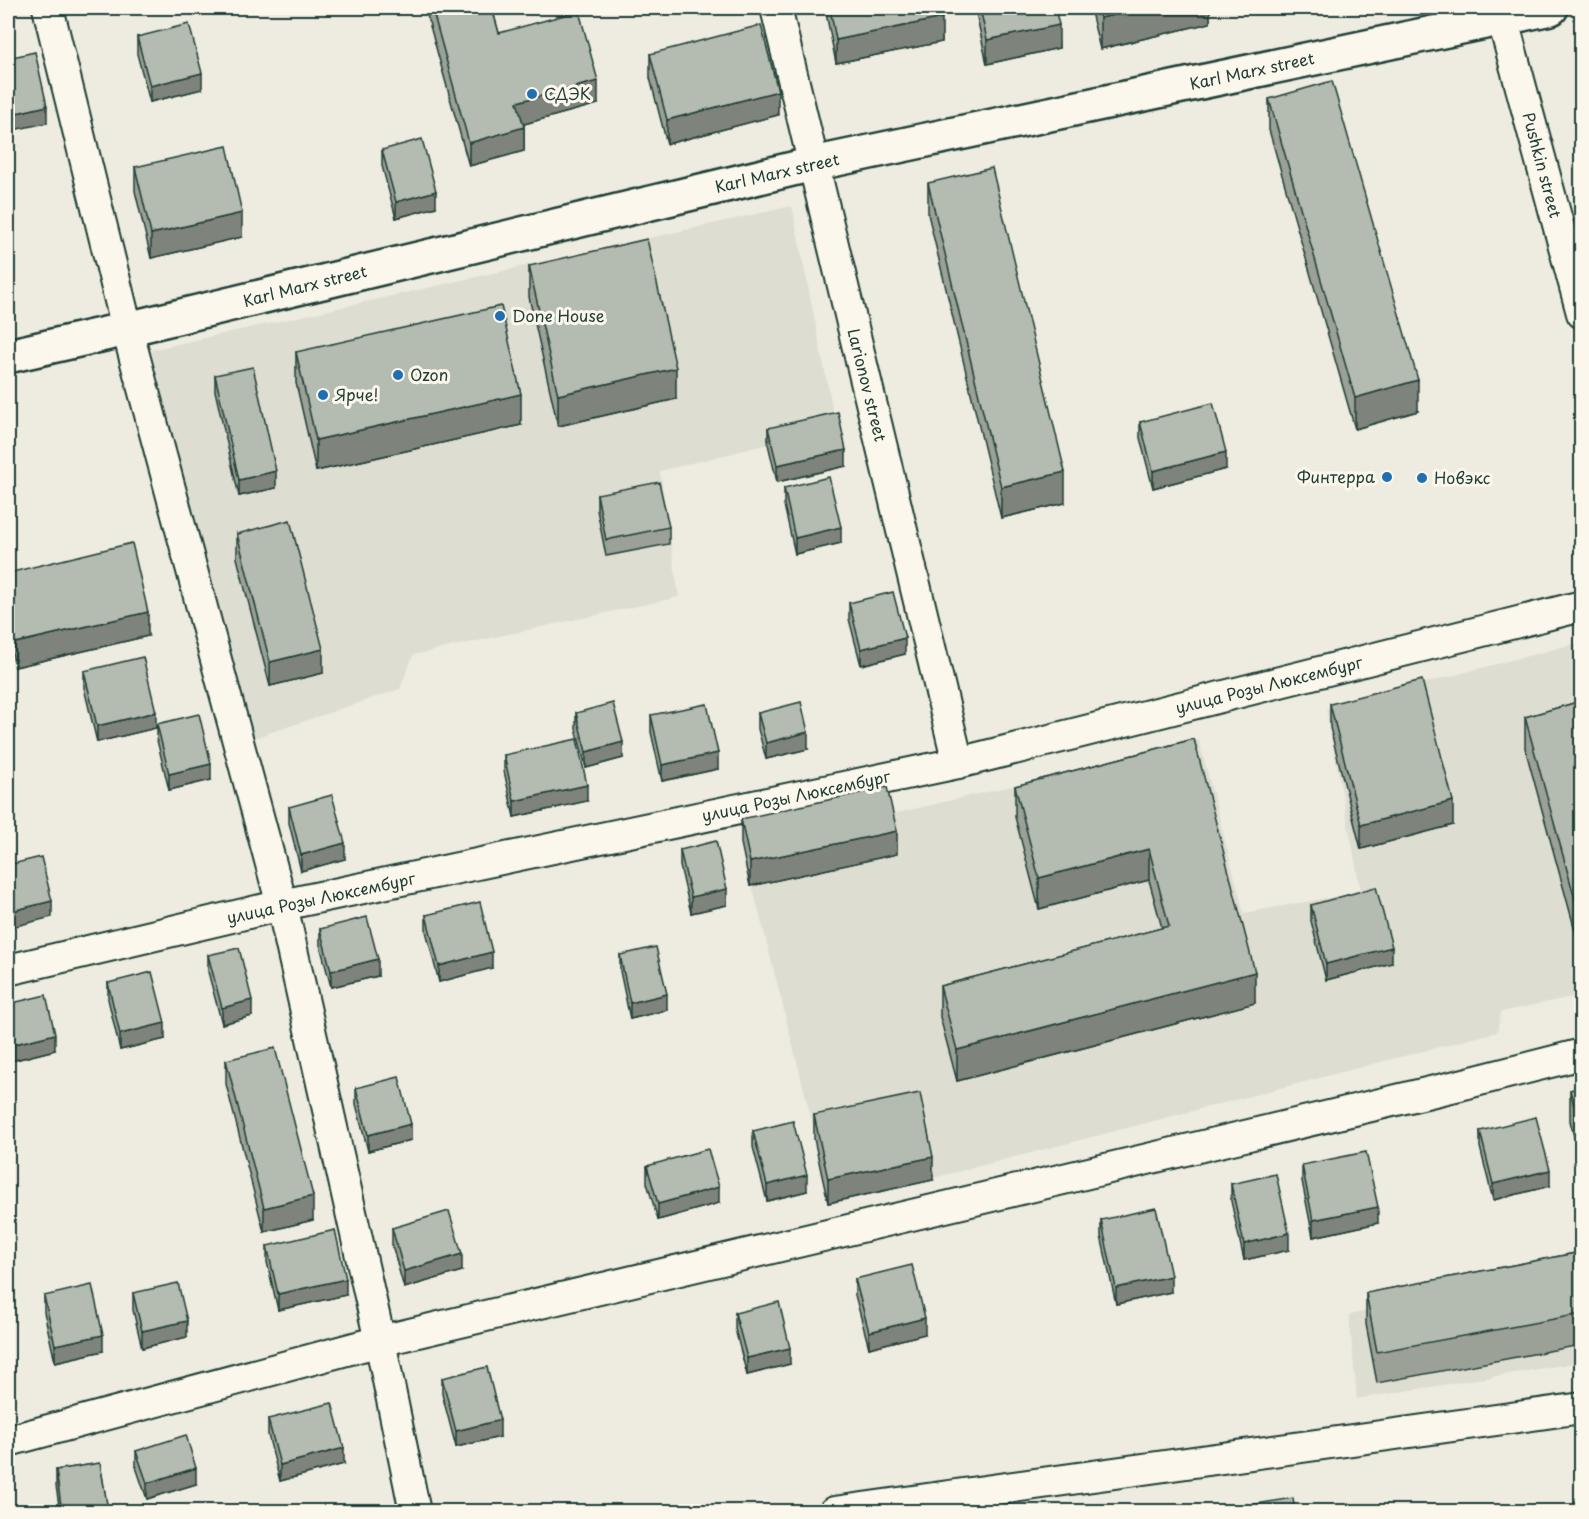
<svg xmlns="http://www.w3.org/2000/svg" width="1589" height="1519" font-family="'Playpen Sans',sans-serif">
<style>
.built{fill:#ddddd2}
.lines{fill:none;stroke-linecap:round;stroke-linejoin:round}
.minor-casing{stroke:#1f3d34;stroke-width:34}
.secondary-casing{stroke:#1f3d34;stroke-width:38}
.minor{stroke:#fbf7ec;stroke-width:30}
.secondary{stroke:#fbf7ec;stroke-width:33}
.wall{fill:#9ba197;stroke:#1f3d34;stroke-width:1.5}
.shaded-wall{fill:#7e837b;stroke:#1f3d34;stroke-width:1.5}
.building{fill:#b4bbb0;stroke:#1f3d34;stroke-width:1.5}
.poi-dot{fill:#1f6fb2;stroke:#fbf7ec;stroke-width:2}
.labels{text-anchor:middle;stroke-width:6;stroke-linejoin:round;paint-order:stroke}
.street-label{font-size:16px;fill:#1f3d34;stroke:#fbf7ec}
.poi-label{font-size:16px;fill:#1f3d34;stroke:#fbf7ec;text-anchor:start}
</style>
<rect width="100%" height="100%" fill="#eeece1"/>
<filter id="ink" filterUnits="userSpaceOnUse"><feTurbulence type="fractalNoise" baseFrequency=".0167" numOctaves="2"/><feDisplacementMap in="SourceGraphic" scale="12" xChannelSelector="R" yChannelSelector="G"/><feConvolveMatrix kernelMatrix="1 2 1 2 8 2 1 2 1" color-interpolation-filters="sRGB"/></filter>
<g filter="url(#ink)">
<g class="built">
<polygon points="792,206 836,427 660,471 679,597 413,655 400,689 251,739 151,350"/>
<polygon points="1581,642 1581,995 1501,1012 1497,1032 833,1204 743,849 1127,759 1199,740 1244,913 1361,892 1326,709"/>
<polygon points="1581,1265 1581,1362 1357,1399 1349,1315"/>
</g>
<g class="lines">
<defs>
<g id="minor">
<polyline points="48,8 127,329 282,905 380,1341 415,1512"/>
<polyline points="776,8 958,763"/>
<polyline points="1502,17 1582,313"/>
<polyline points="8,970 282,905 958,763 1582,606"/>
<polyline points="8,1441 380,1341 1460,1085 1582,1054"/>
<polyline points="834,1512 1582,1408"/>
</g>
<polyline id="secondary" points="8,356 127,329 813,164 1551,8"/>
</defs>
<use href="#minor" class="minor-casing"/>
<use href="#secondary" class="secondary-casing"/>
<use href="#minor" class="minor"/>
<use href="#secondary" class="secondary"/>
</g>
<g class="wall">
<polygon points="425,8 492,8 499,33 598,104 524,124 524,151 469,166"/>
<polygon points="825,8 940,8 942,42 836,63"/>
<polygon points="975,8 1055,8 1059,48 987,64"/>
<polygon points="1090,8 1210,8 1210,23 1100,49"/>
<polygon points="137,37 202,89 150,102 137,54"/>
<polygon points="650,54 778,115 667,144 650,78"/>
<polygon points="1269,99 1418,411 1355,429 1269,130"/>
<polygon points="382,150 436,207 396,218 382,166"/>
<polygon points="135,167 242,237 151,258 135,191"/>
<polygon points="928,183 1065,503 1001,518 928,214"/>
<polygon points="529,266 676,399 558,426 529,297"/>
<polygon points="296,352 521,425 316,471 296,383"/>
<polygon points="215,375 276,488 239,496 215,391"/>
<polygon points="1140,422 1226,469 1153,488 1140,438"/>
<polygon points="768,428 846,466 777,482 768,444"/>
<polygon points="784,488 841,543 795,554 784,505"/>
<polygon points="597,494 669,527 669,544 606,556 597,510"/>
<polygon points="237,534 323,673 270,686 237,558"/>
<polygon points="8,573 148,636 15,667 8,635"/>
<polygon points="849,603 905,654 861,665 849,619"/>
<polygon points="84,671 156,728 97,742 84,688"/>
<polygon points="1581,701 1581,952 1525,748 1525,717"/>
<polygon points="1330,704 1453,825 1361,849 1330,728"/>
<polygon points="576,713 623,758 586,768 576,729"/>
<polygon points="758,713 808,749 766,759 758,729"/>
<polygon points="651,715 718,769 662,781 651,732"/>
<polygon points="157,724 211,780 169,790 157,740"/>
<polygon points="1194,739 1255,1003 957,1081 940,1017 940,986 1162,928 1149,880 1039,909 1015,817 1015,786"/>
<polygon points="504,755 587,801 514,817 504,771"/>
<polygon points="289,807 345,859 301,871 289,823"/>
<polygon points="741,819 897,854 750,886 741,843"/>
<polygon points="680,850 727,905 691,913 680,866"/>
<polygon points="1311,905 1392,963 1326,980 1311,921"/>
<polygon points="426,915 492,968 439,982 426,931"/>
<polygon points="320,929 378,976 331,987 320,945"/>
<polygon points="208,955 252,1016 222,1024 208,972"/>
<polygon points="620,955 667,1010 630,1019 620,971"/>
<polygon points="108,983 165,1039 120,1050 108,999"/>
<polygon points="8,1004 55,1050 11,1061 8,1046"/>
<polygon points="226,1060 313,1220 264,1232 226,1084"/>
<polygon points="1581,1087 1581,1164 1570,1121 1570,1090"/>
<polygon points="356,1088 411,1140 368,1151 356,1104"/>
<polygon points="814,1115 933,1180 828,1203 814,1139"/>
<polygon points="753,1131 807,1191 767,1201 753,1147"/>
<polygon points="1480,1131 1550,1186 1493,1200 1480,1147"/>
<polygon points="1302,1165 1378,1223 1313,1237 1302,1181"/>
<polygon points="647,1166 719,1203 658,1220 647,1183"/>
<polygon points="1231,1184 1289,1250 1244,1260 1231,1201"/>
<polygon points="1101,1220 1171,1292 1116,1304 1101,1236"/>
<polygon points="392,1228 462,1271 404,1288 392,1245"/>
<polygon points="267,1246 346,1295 278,1310 267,1262"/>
<polygon points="1581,1252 1581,1345 1377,1383 1366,1324 1366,1293"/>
<polygon points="855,1279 925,1334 869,1348 855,1295"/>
<polygon points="133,1293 187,1337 142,1348 133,1310"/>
<polygon points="44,1296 103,1351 55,1362 44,1312"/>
<polygon points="735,1313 790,1364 747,1375 735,1329"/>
<polygon points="442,1378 500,1437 456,1447 442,1394"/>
<polygon points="268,1419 344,1464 280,1481 268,1435"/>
<polygon points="136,1451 196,1484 147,1499 136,1467"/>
<polygon points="100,1463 108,1512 60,1512 56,1486 56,1470"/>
</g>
<g class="shaded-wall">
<polygon points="1145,8 1210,8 1210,23 1100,49 1100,18"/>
<polygon points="942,18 942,42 836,63 836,40"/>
<polygon points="1059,25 1059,48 987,64 987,40"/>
<polygon points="202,73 202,89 150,102 150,86"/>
<polygon points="598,81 598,104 517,126 517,102"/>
<polygon points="778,91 778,115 667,144 667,120"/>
<polygon points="47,106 47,123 8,131 8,115"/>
<polygon points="524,127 524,151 469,166 469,143"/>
<polygon points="436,191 436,207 396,218 396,202"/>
<polygon points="242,213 242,237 151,258 151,234"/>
<polygon points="676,368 676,399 558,426 558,395"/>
<polygon points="1418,380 1418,411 1355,429 1355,398"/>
<polygon points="521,394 521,425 316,471 316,440"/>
<polygon points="846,450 846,466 777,482 777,465"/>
<polygon points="1226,452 1226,469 1153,488 1153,471"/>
<polygon points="276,471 276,488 239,496 239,480"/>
<polygon points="1065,472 1065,503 1001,518 1001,487"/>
<polygon points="841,527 841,543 795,554 795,538"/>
<polygon points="148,612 148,636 15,667 15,643"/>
<polygon points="905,638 905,654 861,665 861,649"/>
<polygon points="323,649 323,673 270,686 270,662"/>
<polygon points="156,712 156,728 97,742 97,726"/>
<polygon points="808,732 808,749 766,759 766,743"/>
<polygon points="623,742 623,758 586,768 586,752"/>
<polygon points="718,753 718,769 662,781 662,765"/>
<polygon points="211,764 211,780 169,790 169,774"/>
<polygon points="587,785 587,801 514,817 514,801"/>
<polygon points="1453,801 1453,825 1361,849 1361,825"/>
<polygon points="897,831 897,854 750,886 750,862"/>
<polygon points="345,843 345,859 301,871 301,855"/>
<polygon points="1149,849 1149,880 1039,909 1039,878"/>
<polygon points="727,889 727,905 691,913 691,897"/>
<polygon points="52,901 52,917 8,928 8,912"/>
<polygon points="1392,947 1392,963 1326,980 1326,964"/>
<polygon points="492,952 492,968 439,982 439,966"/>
<polygon points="378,959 378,976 331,987 331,971"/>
<polygon points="1255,972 1255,1003 957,1081 957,1050"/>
<polygon points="667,994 667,1010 630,1019 630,1003"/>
<polygon points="252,1000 252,1016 222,1024 222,1008"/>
<polygon points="165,1023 165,1039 120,1050 120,1034"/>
<polygon points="55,1034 55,1050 11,1061 11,1045"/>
<polygon points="411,1124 411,1140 368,1151 368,1135"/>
<polygon points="933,1157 933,1180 828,1203 828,1179"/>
<polygon points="1550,1170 1550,1186 1493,1200 1493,1184"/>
<polygon points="807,1175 807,1191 767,1201 767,1185"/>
<polygon points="719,1187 719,1203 658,1220 658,1204"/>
<polygon points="313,1196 313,1220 264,1232 264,1208"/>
<polygon points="1378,1207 1378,1223 1313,1237 1313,1220"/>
<polygon points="1289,1233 1289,1250 1244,1260 1244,1244"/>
<polygon points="462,1254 462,1271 404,1288 404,1271"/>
<polygon points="1171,1276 1171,1292 1116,1304 1116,1288"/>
<polygon points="346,1279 346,1295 278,1310 278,1294"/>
<polygon points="925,1318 925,1334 869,1348 869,1332"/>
<polygon points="187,1321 187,1337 142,1348 142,1331"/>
<polygon points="103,1335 103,1351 55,1362 55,1345"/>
<polygon points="790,1348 790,1364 747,1375 747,1358"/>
<polygon points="500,1420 500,1437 456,1447 456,1431"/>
<polygon points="344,1448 344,1464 280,1481 280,1465"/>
<polygon points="196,1468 196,1484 147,1499 147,1483"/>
</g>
<g class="building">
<polygon points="432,8 492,8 499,33 579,11 598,81 517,102 524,127 469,143"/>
<polygon points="830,8 940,8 942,18 836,40"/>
<polygon points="980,8 1055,8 1059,25 987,40"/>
<polygon points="1097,8 1145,8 1100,18"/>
<polygon points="189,24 202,73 150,86 137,37"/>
<polygon points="761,25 778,91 667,120 650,54"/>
<polygon points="35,52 47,106 8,115 8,58"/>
<polygon points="1332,81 1418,380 1355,398 1269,99"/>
<polygon points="422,139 436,191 396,202 382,150"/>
<polygon points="227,146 242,213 151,234 135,167"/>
<polygon points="992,168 1065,472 1001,487 928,183"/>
<polygon points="647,239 676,368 558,395 529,266"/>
<polygon points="501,306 521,394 316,440 296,352"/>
<polygon points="253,367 276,471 239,480 215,375"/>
<polygon points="1213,403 1226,452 1153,471 1140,422"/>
<polygon points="838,412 846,450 777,465 768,428"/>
<polygon points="829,477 841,527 795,538 784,488"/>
<polygon points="659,482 669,527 606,540 597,494"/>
<polygon points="290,520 323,649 270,662 237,534"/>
<polygon points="132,543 148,612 15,643 8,611 8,573"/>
<polygon points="893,592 905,638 861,649 849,603"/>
<polygon points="143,657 156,712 97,726 84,671"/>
<polygon points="1422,680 1453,801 1361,825 1330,704"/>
<polygon points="1581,701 1581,921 1525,717"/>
<polygon points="801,702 808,732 766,743 758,713"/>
<polygon points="613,703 623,742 586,752 576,713"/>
<polygon points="707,704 718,753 662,765 651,715"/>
<polygon points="199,714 211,764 169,774 157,724"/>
<polygon points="577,739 587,785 514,801 504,755"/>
<polygon points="1194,739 1255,972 957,1050 940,986 1169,926 1149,849 1039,878 1015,786"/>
<polygon points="887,787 897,831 750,862 741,819"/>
<polygon points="332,795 345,843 301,855 289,807"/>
<polygon points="716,841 727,889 691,897 680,850"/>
<polygon points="41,857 52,901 8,912 8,865"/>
<polygon points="1376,887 1392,947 1326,964 1311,905"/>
<polygon points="480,902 492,952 439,966 426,915"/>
<polygon points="367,917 378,959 331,971 320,929"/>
<polygon points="656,947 667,994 630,1003 620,955"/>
<polygon points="239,948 252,1000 222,1008 208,955"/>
<polygon points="152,972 165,1023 120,1034 108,983"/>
<polygon points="46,995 55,1034 11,1045 8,1030 8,1004"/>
<polygon points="275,1048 313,1196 264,1208 226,1060"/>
<polygon points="399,1077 411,1124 368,1135 356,1088"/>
<polygon points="1581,1087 1581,1133 1570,1090"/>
<polygon points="920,1093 933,1157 828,1179 814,1115"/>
<polygon points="1536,1117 1550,1170 1493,1184 1480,1131"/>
<polygon points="793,1121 807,1175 767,1185 753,1131"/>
<polygon points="708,1149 719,1187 658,1204 647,1166"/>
<polygon points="1366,1152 1378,1207 1313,1220 1302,1165"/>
<polygon points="1276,1174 1289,1233 1244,1244 1231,1184"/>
<polygon points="1156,1208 1171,1276 1116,1288 1101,1220"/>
<polygon points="449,1211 462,1254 404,1271 392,1228"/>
<polygon points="335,1230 346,1279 278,1294 267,1246"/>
<polygon points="1581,1252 1581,1314 1377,1352 1366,1293"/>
<polygon points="912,1265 925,1318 869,1332 855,1279"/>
<polygon points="178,1283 187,1321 142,1331 133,1293"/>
<polygon points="92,1285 103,1335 55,1345 44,1296"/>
<polygon points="779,1302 790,1348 747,1358 735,1313"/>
<polygon points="487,1367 500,1420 456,1431 442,1378"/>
<polygon points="332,1403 344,1448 280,1465 268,1419"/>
<polygon points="186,1435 196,1468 147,1483 136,1451"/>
<polygon points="100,1463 108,1510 101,1512 62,1512 56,1470"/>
<polygon points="1293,1498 1295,1512 1208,1512"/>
</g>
</g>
<g class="poi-dot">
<circle cx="532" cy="94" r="6"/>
<circle cx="500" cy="316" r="6"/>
<circle cx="398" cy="375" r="6"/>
<circle cx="323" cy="395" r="6"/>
<circle cx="1387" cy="477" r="6"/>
<circle cx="1422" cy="478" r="6"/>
</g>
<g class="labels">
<g class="street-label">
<text transform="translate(1252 71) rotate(-12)" y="6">Karl Marx street</text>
<text transform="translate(1542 165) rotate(75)" y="6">Pushkin street</text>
<text transform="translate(777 173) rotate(-13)" y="6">Karl Marx street</text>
<text transform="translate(305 286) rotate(-14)" y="6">Karl Marx street</text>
<text transform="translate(867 385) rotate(76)" y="6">Larionov street</text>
<text transform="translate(1269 685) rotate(-14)" y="6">улица Розы Люксембург</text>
<text transform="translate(796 796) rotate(-12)" y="6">улица Розы Люксембург</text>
<text transform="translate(321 898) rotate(-12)" y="6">улица Розы Люксембург</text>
</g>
<g class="poi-label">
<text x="544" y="100">СДЭК</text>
<text x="512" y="322">Done House</text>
<text x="410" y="381">Ozon</text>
<text x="335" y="401">Ярче!</text>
<text x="1375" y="483" text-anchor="end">Финтерра</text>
<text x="1434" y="484">Новэкс</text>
</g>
</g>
<rect width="1589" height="1519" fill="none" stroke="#fbf7ec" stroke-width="30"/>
<rect x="15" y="15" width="1559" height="1489" fill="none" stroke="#1f3d34" stroke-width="2" filter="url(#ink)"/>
</svg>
